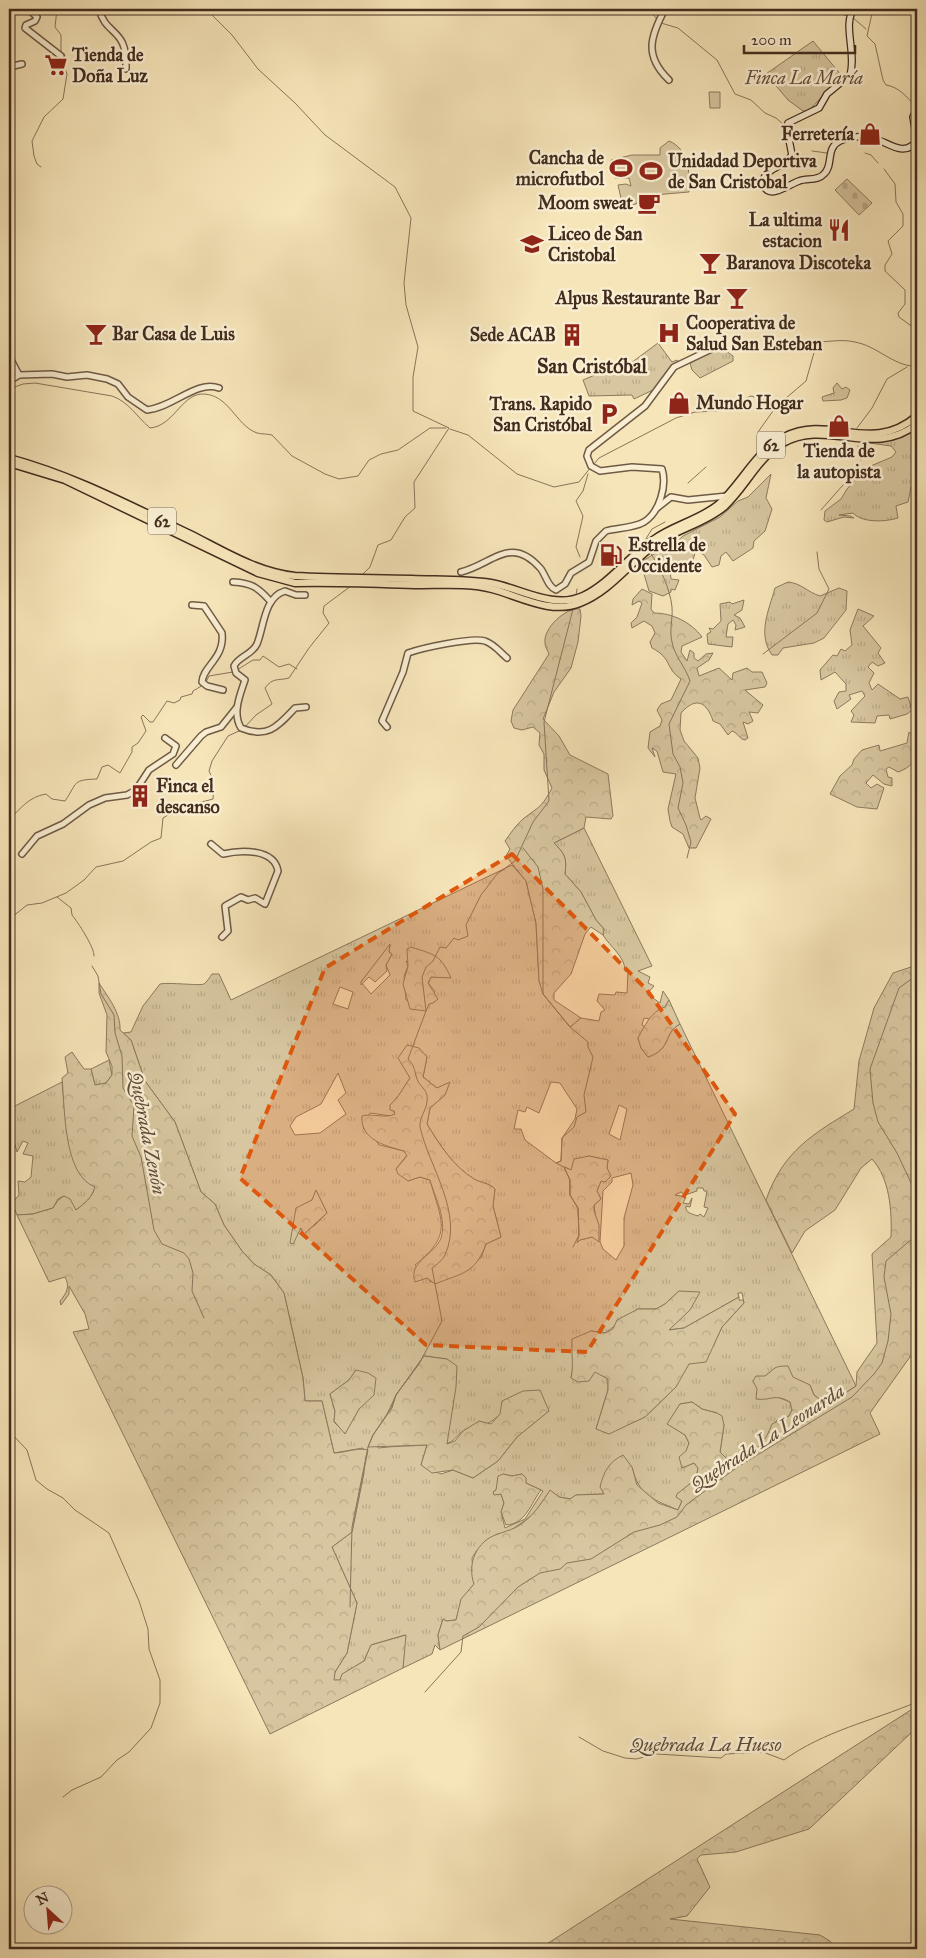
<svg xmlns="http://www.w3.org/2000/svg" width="926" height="1958" font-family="'IM FELL Great Primer',serif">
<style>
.grass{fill:url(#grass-tufts);stroke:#8c795e;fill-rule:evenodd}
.forest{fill:url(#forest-crowns);stroke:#8c795e}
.cemetery{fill:url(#cemetery-stones);stroke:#8c795e}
.garden{fill:#d7c69f;stroke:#8c795e}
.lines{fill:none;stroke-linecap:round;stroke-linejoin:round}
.stream{stroke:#89755b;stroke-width:1}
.tertiary-casing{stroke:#6f5a45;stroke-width:8}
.secondary-casing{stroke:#422c1e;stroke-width:8}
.trunk-casing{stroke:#422c1e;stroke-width:9}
.tertiary{stroke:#f9eed2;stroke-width:5}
.secondary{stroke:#f9eed2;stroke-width:5.5}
.trunk{stroke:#f6e5b9;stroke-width:6}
.marked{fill:#e0570d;fill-opacity:0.2;stroke:#e0570d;stroke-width:4;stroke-dasharray:10 6;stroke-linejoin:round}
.labels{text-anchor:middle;stroke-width:5;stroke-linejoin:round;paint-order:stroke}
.shield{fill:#f9eed2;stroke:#796654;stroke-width:1}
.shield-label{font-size:16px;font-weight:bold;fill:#422c1e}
.poi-label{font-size:18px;font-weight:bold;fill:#422c1e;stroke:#f9eed2;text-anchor:start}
.park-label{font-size:18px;font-style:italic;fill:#604b38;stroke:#f9eed2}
.water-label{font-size:19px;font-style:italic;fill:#604a38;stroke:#f9eed2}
.quarter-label{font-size:20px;font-weight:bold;fill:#422c1e;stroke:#f9eed2}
</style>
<defs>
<pattern id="grass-tufts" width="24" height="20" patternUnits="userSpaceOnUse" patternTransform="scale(1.25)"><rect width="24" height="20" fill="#d7c69f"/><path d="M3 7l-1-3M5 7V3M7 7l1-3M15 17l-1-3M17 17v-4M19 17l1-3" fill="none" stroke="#baaa88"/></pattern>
<pattern id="forest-crowns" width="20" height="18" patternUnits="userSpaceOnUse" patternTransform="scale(1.25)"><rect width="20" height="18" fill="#d7c69f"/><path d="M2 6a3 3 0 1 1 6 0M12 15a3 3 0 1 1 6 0" fill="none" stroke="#baaa88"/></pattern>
<pattern id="cemetery-stones" width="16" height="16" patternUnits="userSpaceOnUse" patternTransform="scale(1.25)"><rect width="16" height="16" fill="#d7c69f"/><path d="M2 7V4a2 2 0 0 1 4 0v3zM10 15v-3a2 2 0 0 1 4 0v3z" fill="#baaa88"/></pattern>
</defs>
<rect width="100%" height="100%" fill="#f6e5b9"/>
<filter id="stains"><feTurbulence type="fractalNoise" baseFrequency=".004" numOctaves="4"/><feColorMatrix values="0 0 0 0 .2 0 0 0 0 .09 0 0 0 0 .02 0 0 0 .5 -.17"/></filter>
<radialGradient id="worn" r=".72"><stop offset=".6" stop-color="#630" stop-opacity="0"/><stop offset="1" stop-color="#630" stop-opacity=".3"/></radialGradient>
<g class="grass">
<polygon points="813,41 841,75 809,111 803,111 788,100 766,74"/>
<polygon points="658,343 672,362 677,360 680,365 653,390 634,399 632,395 589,396 583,380 618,365 631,363"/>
<polygon points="719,349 723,349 733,356 733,361 700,378 692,370 690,363"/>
<polygon points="837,383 842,389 846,387 850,390 847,398 841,400 823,401 822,397 834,393 833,388"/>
<path d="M917 428V483L911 487 908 502 896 506 898 518C885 522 862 523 853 513L839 515 850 516 854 518 844 517 827 522 824 520 825 511 841 499 847 489 866 468 892 457 896 452 891 446 870 443 893 440Z"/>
<polygon points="771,474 766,498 772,509 765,531 754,541 753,548 733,561 726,552 721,556 719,565 712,567 704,555 696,550 693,560 687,563 688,573 676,566 670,570 671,579 679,580 675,590 671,589 671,592 663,596 649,591 644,574 642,564 644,560 659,551 668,550 683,536 720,517 738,501 748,497"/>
<path d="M788 582C801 583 807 592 820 596L839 588 847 591 846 610 824 638 814 643 783 648 778 655H772C757 634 769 610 775 588Z"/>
<polygon points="744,600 742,610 734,615 740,618 745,627 735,630 736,625 733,620 728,624 726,637 733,637 732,647 708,644 707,634 711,632 709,628 713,629 721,621 720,604 730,602 732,604"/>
<polygon points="858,609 874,616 863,626 881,648 878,653 885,663 878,666 872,662 868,667 874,673 869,683 872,690 878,684 900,699 908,697 912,710 907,714 890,719 889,715 877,716 875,723 851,722 854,715 851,711 865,696 862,691 849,695 851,699 837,709 834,701 839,692 846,691 846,684 835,672 821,680 820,670 833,655 837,656 841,649 845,651 852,645 850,630"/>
<path d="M584 828 652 966 638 971 650 977 648 983 654 986 647 994 660 1003 663 991 669 1000 665 1007 649 1019 644 1018 642 1025 645 1027 638 1038 641 1048 648 1057C672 1049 663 1033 680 1024L856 1386 838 1398 822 1401 814 1395 810 1385 770 1372 765 1376 756 1394 770 1398 775 1396 790 1402 792 1410 789 1416 777 1420 769 1432 768 1439 756 1449 749 1453 739 1454 737 1459 730 1462 720 1452 724 1425 717 1413 702 1409 692 1402 680 1404 668 1424 685 1435 689 1443 682 1468 694 1463 698 1468 696 1479 679 1493 682 1501 678 1510C654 1500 638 1495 632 1467L605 1494 576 1495 571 1499 559 1497 550 1491 534 1514 507 1533 497 1534 477 1550 472 1558 474 1584C462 1600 461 1601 456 1620L446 1621 443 1619 438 1635 440 1650 435 1645 432 1654 403 1668 405 1635 371 1645 364 1661 343 1674 340 1680 333 1681 335 1672 347 1653 357 1603 332 1547 352 1532 364 1473 363 1448 334 1453 322 1401H305L303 1378 284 1293 271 1275 254 1264 242 1251 224 1225 215 1204 201 1192 175 1122 145 1081 131 1040 123 1033 131 1032 143 1006 160 984C169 982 199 986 204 984 207 982 210 977 212 974H219L231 1000 512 865 526 881 536 923 539 981 570 1027 581 1018 599 1021 601 1012 605 1010 597 1001 599 994 615 995 616 992 627 993 628 972 625 971C625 956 610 947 603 935L604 929 596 920 581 892 565 874C567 858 565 854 554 843ZM390 945 389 952 392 954 386 965 390 975 371 994 361 982ZM406 961 450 977H431L428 983 435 991 429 1004 406 1000 404 976 408 966ZM340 987 353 992 348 1009 333 1004ZM427 1057 423 1077 437 1088 449 1083 445 1095 430 1108 427 1124C439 1144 453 1166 474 1179 481 1183 489 1183 495 1189L493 1206 501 1237 486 1244 481 1258 431 1282 415 1265C454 1234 441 1221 430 1180L420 1177 408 1181 396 1169 407 1155 404 1151 380 1145 363 1128 370 1113 391 1116 395 1114 390 1105C399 1097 403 1088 410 1078L406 1069ZM338 1073 346 1093 338 1100 346 1114 320 1133 295 1135 290 1126 296 1117 321 1104ZM551 1082 560 1083 577 1109 575 1119 562 1138 561 1161 556 1163 525 1140 521 1129H514L518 1110 525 1112 527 1107 539 1113ZM619 1105 627 1109 620 1140 609 1134ZM589 1156 608 1160 607 1168 610 1176 601 1180 597 1191 601 1199 594 1205 599 1240 592 1237 580 1240 578 1208 570 1194V1180L565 1167 571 1170ZM631 1173 633 1185 624 1218V1246L616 1260 603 1249 600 1242 603 1191 612 1182V1178ZM697 1188H703L704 1191H707L704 1207 708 1208 704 1217 700 1214 698 1216C692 1214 685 1213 686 1206L690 1207 692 1198 689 1204 683 1203 686 1197 675 1195 681 1192 685 1195 697 1191ZM316 1191 327 1213 315 1225 304 1233 301 1228 297 1235 296 1209 312 1200ZM679 1291 690 1310 668 1330 684 1328 739 1297 738 1293H742L744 1303 722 1327 713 1346 689 1364 682 1373 676 1387 645 1417 629 1424 596 1429 608 1390V1379L595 1371 571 1378 573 1368 591 1331 605 1333 638 1309H656L665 1304ZM424 1356 447 1359 446 1444C455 1441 456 1436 463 1431 475 1422 484 1431 500 1414L549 1410 517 1437 498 1461 473 1478 453 1470 441 1474 421 1465 427 1445C410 1446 395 1446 378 1448L373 1435 383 1423 396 1395ZM356 1370 365 1401 359 1409 345 1433 334 1422 335 1411 330 1394 349 1380ZM503 1474 512 1476 522 1474 526 1483 543 1491 525 1519 505 1528 501 1512 504 1503 501 1494 493 1492 496 1490Z"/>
<polygon points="109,1060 112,1075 106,1083 95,1085 91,1069"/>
<path d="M62 1082 65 1114 95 1187C92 1198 85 1203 76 1210L64 1196 58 1199 53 1208 33 1214 17 1215 12 1203 19 1195 18 1181 25 1182 31 1177 33 1156 23 1154 28 1143 23 1141 17 1152 9 1122V1109Z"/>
</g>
<g class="forest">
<path d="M642 589 652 594 651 609 654 613C672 613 691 622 702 637L682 646 681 652 687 661 690 650 694 653V658L698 661 706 654 713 653 709 660 697 668 699 676 719 668 732 680 733 673 747 668 752 672H762L767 683 765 687 745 690 763 705 758 713 749 712 753 721 748 724 743 722 748 738 745 740C739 739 738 733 732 731L728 735 720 724 713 721C707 702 696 696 681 713L680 730 684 741 698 758 700 768 695 798 700 818 701 820 706 816 711 819 696 848H689L683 834 672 827 670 821 668 809 676 774 663 772 657 751 652 748 655 757 648 748 650 732 660 726 662 720 657 710 661 704 671 700 681 679C664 667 673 659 652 648L650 642 655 633 652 626 644 621 632 628 631 623 637 617 642 603 639 601 632 605 633 599Z"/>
<path d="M580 609 581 616 578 642 571 668 554 692 543 719 559 736 570 755 608 774 613 816 611 819 586 817 584 828 554 843C565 854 567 858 565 874L581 892 596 920 604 929 603 935 591 927 585 934 571 974 554 993V1000L581 1018 570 1027 543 994 539 981 536 923 526 881 506 856 510 849 505 841C510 834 516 825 523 819 540 806 541 808 552 788L544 770V754L539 745 540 733 533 727 522 730 514 728 511 721 513 710 549 654C548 651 545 647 545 643 543 628 566 607 580 609Z"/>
<path d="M909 732 917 739C917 757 915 766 898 772L889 767 886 769 888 777 892 778V786L884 784 873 775 866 783 871 788 877 784 884 788 877 809 857 807 830 794 840 776 852 765 854 759 862 750 879 745 880 751 907 743Z"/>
<path d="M411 947C435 955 440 954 451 978L431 977 428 983 438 999 433 1003 429 1004 426 1011 410 1009 403 984 408 966 407 949Z"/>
<path d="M917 965V1052L912 1114 917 1123V1347L870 1413 880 1434 440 1650 438 1635 443 1619 446 1621 456 1620 461 1599 474 1584C467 1564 476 1541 498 1534 506 1531 512 1530 520 1525 533 1516 541 1504 550 1490L559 1497 570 1499 576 1495 604 1494 600 1487C604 1471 609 1462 623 1455L632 1467 637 1485 658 1503 678 1510 682 1501 676 1497 677 1494 696 1479 698 1468 694 1463 682 1468 679 1457 686 1451 689 1443 685 1435 667 1424 680 1404 692 1402 702 1409 717 1413 722 1416 724 1425 720 1452 730 1462 737 1459 739 1454C758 1453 766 1440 772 1424L789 1416 792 1410 790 1402C774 1393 772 1401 756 1399L757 1389 753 1381 756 1376H765C776 1368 773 1366 788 1366L793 1377 810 1385 814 1395 822 1401 838 1398 856 1386 857 1372 877 1343 872 1254 891 1237C892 1211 890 1179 872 1159L861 1168 835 1210 805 1231 792 1253 766 1200C783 1151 813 1134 854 1109L859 1061 874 1008 893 973Z"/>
<path d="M99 983C108 997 121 1013 120 1030L131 1040 145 1081 175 1122 201 1192 215 1204 224 1225 242 1251 254 1264 271 1275 284 1293 303 1378 305 1401H322L334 1453C344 1453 358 1447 368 1450L352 1532 332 1547 357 1603 347 1653 335 1672 334 1680H340L342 1674 364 1661 371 1645 406 1635 403 1668 270 1734 73 1332 89 1329 85 1314 69 1286V1294L61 1305 60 1301C67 1293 70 1286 65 1277L49 1282 17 1215 33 1214 53 1208 58 1200 64 1196 70 1199 76 1210C85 1203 92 1198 95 1187 63 1175 65 1108 62 1078L68 1073 65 1057 72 1052 84 1069H91L95 1085 106 1083 112 1075V1066L106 1052 107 1015 99 993Z"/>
<path d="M669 1000 680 1024C663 1033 672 1049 648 1057L641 1048 638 1038C644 1027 651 1011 665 1007Z"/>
<path d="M407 1045 419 1048 427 1057 423 1077 437 1088 450 1082 445 1095 430 1108 427 1124C439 1144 453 1166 474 1179 481 1183 489 1183 495 1189L493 1206 501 1237 486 1244C475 1274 462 1273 435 1284L427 1278 415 1282C408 1261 434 1256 441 1238 447 1220 435 1197 430 1180L420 1177 408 1181 398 1174 396 1169 407 1156 404 1151C386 1146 360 1140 362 1116 372 1113 386 1119 395 1114L394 1111 390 1110V1105C399 1097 403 1088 410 1078L398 1058Z"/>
<polygon points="589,1156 608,1160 607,1168 611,1176 605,1182 601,1181 597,1191 601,1199 594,1205 594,1211 599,1225 599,1242 592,1237 580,1240 577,1243 579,1236 578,1208 570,1195 570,1180 564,1167 571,1170 574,1159"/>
<polygon points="316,1190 327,1213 304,1234 301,1228 293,1244 290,1243 296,1208 312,1200"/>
<path d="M679 1291 700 1292 690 1310 669 1330 684 1328 739 1297V1300H743L744 1303 722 1327 706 1362 689 1364 676 1387 645 1417 609 1434 596 1429 608 1390V1379L595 1372 589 1381 578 1382 571 1378C574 1365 571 1353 572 1339L591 1331 605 1333 613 1329 617 1320 638 1309H656L665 1304Z"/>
<polygon points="424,1356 447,1359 457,1366 456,1387 447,1444 455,1441 463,1431 479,1421 491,1424 500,1414 502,1401 523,1391 540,1390 549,1411 517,1437 498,1461 473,1478 453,1470 432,1473 421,1465 427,1445 368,1447 373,1435 391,1408 396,1395"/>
<polygon points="356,1370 368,1373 376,1378 374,1395 359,1409 345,1434 334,1421 335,1411 330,1394 349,1380"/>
<path d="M503 1474 512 1476 522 1474 526 1478V1483L541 1490C531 1503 526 1524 506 1525L501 1512 504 1503 501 1494 494 1495 493 1492 496 1490 498 1476Z"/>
<polygon points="917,1706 917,1733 911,1733 809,1829 736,1852 701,1855 697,1859 710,1887 687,1916 670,1919 820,1935 830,1941 835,1949 539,1949"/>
</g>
<polygon class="cemetery" points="847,179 872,203 859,215 835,190"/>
<g class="garden">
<polygon points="709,92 720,92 720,108 710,108"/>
<path d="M669 141C689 149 690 173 689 192L642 196 636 204 623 207 618 185 626 184 631 186 629 178H615L611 160 632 155H660V148Z"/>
<polygon points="390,944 389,952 392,954 386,965 387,971 375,982 369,977 361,985 361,982"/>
</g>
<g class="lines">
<g class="stream">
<polyline points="57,9 55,27 61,35 61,54"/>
<polyline points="206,9 232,35 258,69 295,103 325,135 395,187 411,218 404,283 406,305 418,347 413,377 413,411 449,428 414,482 415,508 405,517 391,540 378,545 370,567 361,576"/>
<polyline points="648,9 657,19"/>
<polyline points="823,9 848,16"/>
<path d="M873 9 867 36 875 44 883 80 886 85C899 87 907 97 915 106"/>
<polyline points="852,17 866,29"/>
<polyline points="661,23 678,28 717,60 735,94 751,100 765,113 776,118 784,125"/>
<polyline points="812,151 827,153"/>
<polyline points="865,153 871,155 878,163"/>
<polyline points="41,167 37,164 34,156 32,141 44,117 63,99 67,74 61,57"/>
<polyline points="884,169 895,184 896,202 903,214 903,226 888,241 892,254 885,265 885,271 905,290 905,304 898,313 899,317 914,328 917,338"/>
<path d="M9 389 23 384 35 383 112 396C129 402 136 416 150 428 173 426 181 396 201 394 229 393 235 425 257 433 261 434 268 434 272 435L292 456 325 474 339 479 358 476 369 460 381 454 398 450 430 428H446"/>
<polyline points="857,428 872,408 887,379 907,367"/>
<polyline points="450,429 468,435 517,474 554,487 579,482 591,467"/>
<polyline points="758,432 778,404"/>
<polyline points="858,446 861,460"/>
<path d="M594 464 599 458 676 418 695 412 718 411 751 396 779 404 806 381 815 349 820 342C834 341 846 339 859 343 879 348 897 368 917 366"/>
<polyline points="688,483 706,467"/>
<polyline points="821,510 858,468"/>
<polyline points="644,542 652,529 665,522"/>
<path d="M650 552C660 568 670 588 672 607 673 619 669 630 672 642 674 655 686 668 690 681L669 724 673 754 680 767 683 783 678 808 686 825 691 842 687 858"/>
<polyline points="580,557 576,547 583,516 576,501 583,491 588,474"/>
<polyline points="576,595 577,589"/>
<polyline points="763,654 817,613 829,589 819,569 817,552"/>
<polyline points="237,670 253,660 260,660 263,656 279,667 289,664 297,669"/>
<polyline points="206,682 209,676 233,672"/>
<path d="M244 728 256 715 272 704 265 688C273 677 278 681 289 678L309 648 329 623 323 613 324 606 351 586"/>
<path d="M9 819C22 808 28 797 46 794L52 799 65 801C78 782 72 780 97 779L102 767 108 765 120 773 132 752V747L138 743 146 731 141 717 143 715 150 722H153L167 701 174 703 180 700 181 697 192 694 193 691 203 685"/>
<polyline points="523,848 538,867 543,889 543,994 570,1027 588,1042 588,1047 593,1057 584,1095 586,1112 577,1117 574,1127 562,1138 561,1161 556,1163 564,1167 570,1180 570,1195 578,1208 579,1235 573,1247"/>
<path d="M57 897 71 908 72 915C77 921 95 948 94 956"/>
<polyline points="9,938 13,923 12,917 27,905 42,903 66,893 84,880 96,867 123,861 151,842 161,838 163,818 179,808 213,799 214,782 209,771 212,761 228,736 241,730"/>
<polyline points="92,966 98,976 101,994 114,1015 115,1033 122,1056 123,1088 134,1106 132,1136 141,1157 154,1230 162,1244 184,1253 189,1259 193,1273 192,1291 204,1318"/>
<polyline points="917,975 899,988 870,1069 873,1103 878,1122 897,1153 912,1185 917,1215"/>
<polyline points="9,1431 27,1450 36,1480 47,1489 63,1498 75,1510 109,1533 139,1601 148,1629 149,1649 160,1680 160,1703 151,1728 129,1752 117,1760 101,1777 72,1790 63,1797"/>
<path d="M350 1607 352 1527 368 1447 373 1435 392 1408 396 1395 419 1364 442 1321 432 1268C436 1265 443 1260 445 1255 464 1213 429 1167 420 1127 419 1119 426 1110 427 1102 429 1089 420 1088 417 1079 414 1070 415 1066 408 1059L426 1011 422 977 426 967 433 961 440 947 446 948 454 938 458 940 468 936 466 925 481 895 497 874 515 861 533 822 549 801 544 722 573 609"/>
<polyline points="425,1692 461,1652 463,1636 479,1627 518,1587 540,1573 560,1569 567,1563 591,1559 634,1532 660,1525 677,1517 686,1505 736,1468 852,1397 874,1374 882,1363 888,1341 891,1314 884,1277 886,1261 913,1238 917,1227"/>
<path d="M579 1737 603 1751 625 1758 636 1759 657 1754 721 1758 726 1754 763 1752 784 1760C824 1731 872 1721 917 1702"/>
</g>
<defs>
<g id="tertiary">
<polyline points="28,9 37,17 35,21 26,25 25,28 61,56"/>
<path d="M99 9C106 37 128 27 126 69"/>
<path d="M665 9C650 37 644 56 669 80"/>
<polyline points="9,67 22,64"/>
<path d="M9 356 19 375 52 374 67 377 87 375 107 379 118 384 128 397 147 410C174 407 196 380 219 388"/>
<polyline points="9,381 19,375"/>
<polyline points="657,508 671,497 688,500 727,496"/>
<path d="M461 572C493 564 511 534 541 569 546 576 548 587 556 590L565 584 571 573 589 562 596 541 606 531C617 528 634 528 644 522 660 512 667 485 662 469L632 467 600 471 591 466 587 456 589 450 645 406 674 367 720 345"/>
<path d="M233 582C252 583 259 588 271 602"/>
<path d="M305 595H296L285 591C264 597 264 627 257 644 252 655 239 656 234 666L236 673 245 680C240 695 232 713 241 728 268 739 278 726 295 708L306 707"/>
<path d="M192 605 204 606 222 633C225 658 203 666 202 682L207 686 223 690"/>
<path d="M387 727 382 721 403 672 408 653C422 648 472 637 485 641 494 644 500 652 507 658"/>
<polyline points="176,765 201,736 206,732 221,727 237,707"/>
<path d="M211 844 223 854C240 850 274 848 278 871L265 904 255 898 248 900 241 897 225 906 228 931 222 937"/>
<polyline points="22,854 37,836 63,824 89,805 105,798 127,795 136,790 149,770 173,754 176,746 165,738"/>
</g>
<path id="secondary" d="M854 9C842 24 857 54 850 75L827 94 819 108 788 123 787 129 792 155C785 167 768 167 763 180 765 204 789 184 799 181 807 178 818 181 824 174 834 165 825 148 840 141 848 137 864 135 873 138 888 142 905 159 917 140L913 117 917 109"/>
<g id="trunk">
<path d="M9 458C75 476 129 505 190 534 224 551 257 572 295 576 334 578 373 578 412 579 438 580 465 579 491 583 520 588 553 610 583 596 610 583 628 557 653 540 673 525 700 520 719 504 742 483 756 451 784 437 831 413 870 456 917 416"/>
<path d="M9 463 65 480 258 573 295 583C337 582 379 584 420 585 444 585 469 583 492 589 519 596 551 615 580 603 611 591 631 561 657 543 678 529 705 523 724 507 745 488 758 457 783 443 827 418 873 459 917 424"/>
</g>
</defs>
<use href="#tertiary" class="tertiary-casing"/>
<use href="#secondary" class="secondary-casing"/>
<use href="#trunk" class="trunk-casing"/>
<use href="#tertiary" class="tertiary"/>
<use href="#secondary" class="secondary"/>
<use href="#trunk" class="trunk"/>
</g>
<path class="marked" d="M512 854 647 990 735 1114 587 1352 426 1345 240 1178 325 968Z"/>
<defs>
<symbol id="supermarket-bare" viewBox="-9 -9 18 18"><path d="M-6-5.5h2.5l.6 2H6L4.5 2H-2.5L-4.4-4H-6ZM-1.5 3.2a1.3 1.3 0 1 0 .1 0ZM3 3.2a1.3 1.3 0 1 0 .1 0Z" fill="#8f2418" stroke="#f9eed2" stroke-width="2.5" paint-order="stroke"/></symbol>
<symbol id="shop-bare" viewBox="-9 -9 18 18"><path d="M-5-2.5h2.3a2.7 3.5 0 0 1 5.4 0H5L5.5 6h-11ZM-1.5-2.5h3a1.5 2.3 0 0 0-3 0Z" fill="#8f2418" stroke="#f9eed2" stroke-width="2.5" paint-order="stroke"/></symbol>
<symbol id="stadium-bare" viewBox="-9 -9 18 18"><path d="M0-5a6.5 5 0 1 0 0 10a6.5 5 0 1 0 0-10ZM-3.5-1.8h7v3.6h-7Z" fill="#8f2418" stroke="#f9eed2" stroke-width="2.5" paint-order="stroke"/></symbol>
<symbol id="cafe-bare" viewBox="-9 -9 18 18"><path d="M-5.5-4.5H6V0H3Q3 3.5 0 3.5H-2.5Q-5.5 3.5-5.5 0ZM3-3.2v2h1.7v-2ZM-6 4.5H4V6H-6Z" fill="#8f2418" stroke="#f9eed2" stroke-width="2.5" paint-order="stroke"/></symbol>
<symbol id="restaurant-bare" viewBox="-9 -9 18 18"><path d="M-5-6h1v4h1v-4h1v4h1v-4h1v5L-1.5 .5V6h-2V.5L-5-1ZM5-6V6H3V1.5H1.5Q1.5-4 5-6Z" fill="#8f2418" stroke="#f9eed2" stroke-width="2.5" paint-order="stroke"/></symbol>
<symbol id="university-bare" viewBox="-9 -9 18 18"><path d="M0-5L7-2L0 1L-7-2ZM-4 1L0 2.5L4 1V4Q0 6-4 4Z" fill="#8f2418" stroke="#f9eed2" stroke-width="2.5" paint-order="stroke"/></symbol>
<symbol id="bar-bare" viewBox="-9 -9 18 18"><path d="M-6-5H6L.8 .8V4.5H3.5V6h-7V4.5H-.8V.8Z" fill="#8f2418" stroke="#f9eed2" stroke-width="2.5" paint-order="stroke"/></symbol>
<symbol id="hospital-bare" viewBox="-9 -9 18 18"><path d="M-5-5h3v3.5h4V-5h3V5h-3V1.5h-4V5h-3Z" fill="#8f2418" stroke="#f9eed2" stroke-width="2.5" paint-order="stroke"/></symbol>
<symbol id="building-bare" viewBox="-9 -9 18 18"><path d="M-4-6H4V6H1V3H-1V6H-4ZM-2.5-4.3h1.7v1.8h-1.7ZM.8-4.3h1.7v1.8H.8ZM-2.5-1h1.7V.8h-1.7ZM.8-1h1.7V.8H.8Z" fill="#8f2418" stroke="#f9eed2" stroke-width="2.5" paint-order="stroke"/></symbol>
<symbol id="parking-bare" viewBox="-9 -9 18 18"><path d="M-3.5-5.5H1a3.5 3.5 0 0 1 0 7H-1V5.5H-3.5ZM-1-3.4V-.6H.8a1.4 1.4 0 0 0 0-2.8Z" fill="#8f2418" stroke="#f9eed2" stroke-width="2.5" paint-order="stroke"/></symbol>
<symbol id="fuel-bare" viewBox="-9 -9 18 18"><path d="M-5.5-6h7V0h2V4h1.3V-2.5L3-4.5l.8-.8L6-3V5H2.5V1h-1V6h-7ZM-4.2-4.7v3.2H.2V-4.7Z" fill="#8f2418" stroke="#f9eed2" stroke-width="2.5" paint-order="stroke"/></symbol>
</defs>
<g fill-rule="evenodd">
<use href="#supermarket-bare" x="40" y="49" width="32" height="32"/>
<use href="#shop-bare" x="854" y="118" width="32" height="32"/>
<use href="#stadium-bare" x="605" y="152" width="32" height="32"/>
<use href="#stadium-bare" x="635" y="155" width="32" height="32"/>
<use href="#cafe-bare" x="633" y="187" width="32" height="32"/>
<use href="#restaurant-bare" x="823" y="214" width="32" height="32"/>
<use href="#university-bare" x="516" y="228" width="32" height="32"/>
<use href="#bar-bare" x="694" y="247" width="32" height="32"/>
<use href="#bar-bare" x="721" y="282" width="32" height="32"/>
<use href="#hospital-bare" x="653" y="317" width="32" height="32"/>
<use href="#bar-bare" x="80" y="318" width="32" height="32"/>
<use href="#building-bare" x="556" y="319" width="32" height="32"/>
<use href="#shop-bare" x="663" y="387" width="32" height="32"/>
<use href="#parking-bare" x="593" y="398" width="32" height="32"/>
<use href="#shop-bare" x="823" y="410" width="32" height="32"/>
<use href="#fuel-bare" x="595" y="539" width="32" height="32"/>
<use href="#building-bare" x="124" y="780" width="32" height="32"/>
</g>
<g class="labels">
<g class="shield">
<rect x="757" y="431.5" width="28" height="27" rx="4"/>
<rect x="148" y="507.5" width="28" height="27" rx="4"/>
</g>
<g class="shield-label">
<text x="771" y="451">62</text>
<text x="162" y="527">62</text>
</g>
<g class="poi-label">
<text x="72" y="61">Tienda de<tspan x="72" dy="21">Doña Luz</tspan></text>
<text x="854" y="140" text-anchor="end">Ferretería</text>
<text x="604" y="164" text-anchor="end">Cancha de<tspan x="604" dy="21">microfutbol</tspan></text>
<text x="668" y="167">Unidadad Deportiva<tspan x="668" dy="21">de San Cristobal</tspan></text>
<text x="633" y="209" text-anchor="end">Moom sweat</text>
<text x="822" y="226" text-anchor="end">La ultima<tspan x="822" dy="21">estacion</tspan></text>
<text x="548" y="240">Liceo de San<tspan x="548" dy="21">Cristobal</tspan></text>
<text x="726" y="269">Baranova Discoteka</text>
<text x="720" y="304" text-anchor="end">Alpus Restaurante Bar</text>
<text x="686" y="329">Cooperativa de<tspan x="686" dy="21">Salud San Esteban</tspan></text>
<text x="112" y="340">Bar Casa de Luis</text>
<text x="556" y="341" text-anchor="end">Sede ACAB</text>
<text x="696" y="409">Mundo Hogar</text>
<text x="592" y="410" text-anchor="end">Trans. Rapido<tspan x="592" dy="21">San Cristóbal</tspan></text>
<text x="839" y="457" text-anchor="middle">Tienda de<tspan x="839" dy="21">la autopista</tspan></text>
<text x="628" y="551">Estrella de<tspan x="628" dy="21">Occidente</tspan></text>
<text x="156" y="792">Finca el<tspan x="156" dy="21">descanso</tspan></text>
</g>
<g class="park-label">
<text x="804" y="84">Finca La María</text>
</g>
<g class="water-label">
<text transform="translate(148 1133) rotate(79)" y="7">Quebrada Zenón</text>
<text transform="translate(767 1437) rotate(-33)" y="7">Quebrada La Leonarda</text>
<text x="706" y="1751">Quebrada La Hueso</text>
</g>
<g class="quarter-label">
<text x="592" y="373">San Cristóbal</text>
</g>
</g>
<rect width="926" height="1958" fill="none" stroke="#f6e5b9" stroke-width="30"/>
<rect x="10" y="10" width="906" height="1938" fill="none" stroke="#422c1e" stroke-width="2.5"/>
<rect x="15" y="15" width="896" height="1928" fill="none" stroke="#422c1e"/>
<g transform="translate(48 1910) rotate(334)"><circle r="24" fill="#f9eed2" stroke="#b0a08a"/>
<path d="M0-4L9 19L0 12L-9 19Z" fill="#8f2418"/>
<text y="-8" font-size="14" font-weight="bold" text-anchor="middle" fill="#422c1e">N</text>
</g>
<path d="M744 45v8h111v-8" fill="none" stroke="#422c1e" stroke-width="2.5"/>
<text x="751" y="45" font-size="15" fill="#422c1e" stroke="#f9eed2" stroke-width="4" paint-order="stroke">200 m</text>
<rect width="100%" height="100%" filter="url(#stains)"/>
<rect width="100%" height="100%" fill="url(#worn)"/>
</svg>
